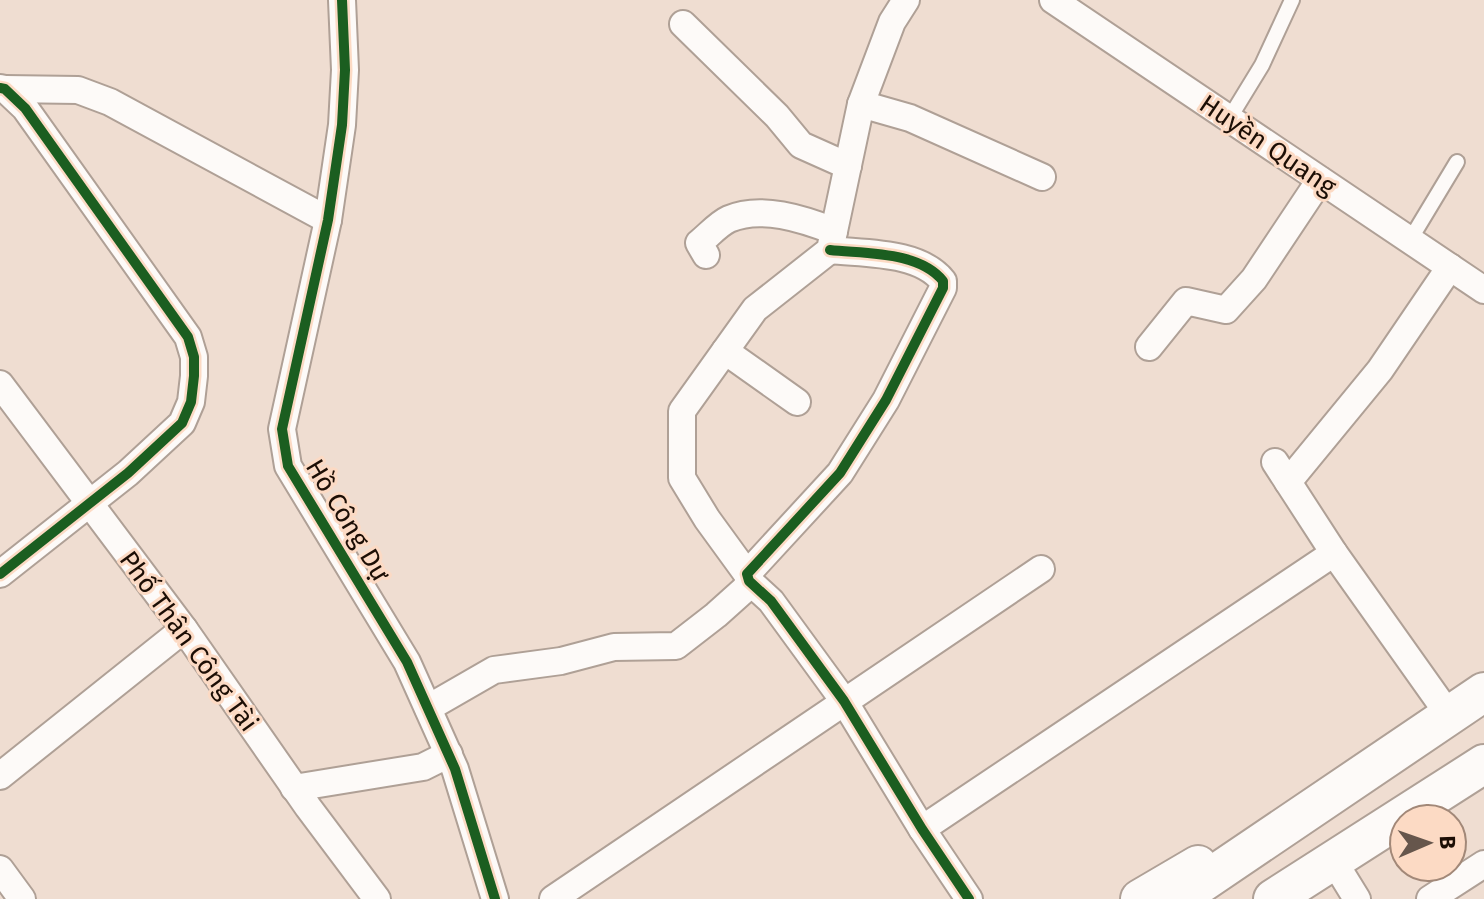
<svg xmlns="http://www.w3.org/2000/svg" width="1484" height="899" font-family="'Fira Sans',sans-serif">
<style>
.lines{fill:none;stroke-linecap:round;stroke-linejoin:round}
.lane-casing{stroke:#afa096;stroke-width:18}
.street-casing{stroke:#afa096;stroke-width:30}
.secondary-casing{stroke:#afa096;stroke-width:42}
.lane{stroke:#fdfaf8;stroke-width:14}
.street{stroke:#fdfaf8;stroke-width:26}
.secondary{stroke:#fdfaf8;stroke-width:38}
.cycleway-casing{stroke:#fcdac4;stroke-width:15}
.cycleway{stroke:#1b5e20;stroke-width:10}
.labels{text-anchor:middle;stroke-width:6;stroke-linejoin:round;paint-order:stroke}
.street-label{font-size:26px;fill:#1c0e05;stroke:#fcdac4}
</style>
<rect width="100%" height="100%" fill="#efddd1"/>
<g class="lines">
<defs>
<g id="lane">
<polyline points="1229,119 1262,65 1292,0"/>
<polyline points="1410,240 1457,162"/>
</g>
<g id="street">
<polyline points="342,0 345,70 342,125 328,220 282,429 288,466 407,662 455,769 495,899"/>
<polyline points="1053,0 1484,290"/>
<polyline points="683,24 777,116 801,145 848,166"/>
<polyline points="0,88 5,89 25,108 188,337 194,357 194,376 191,402 182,423 128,473 0,574"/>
<polyline points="5,89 78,90 110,102 328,220"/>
<polyline points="861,104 910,118 1042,177"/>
<path d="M830 250C865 254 919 251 943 281V288L886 400 840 473 747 574 749 581 771 601 844 701 922 829 969 899"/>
<path d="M706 255 699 243C708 236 718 224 729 219 761 205 803 219 834 231"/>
<polyline points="1149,347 1186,301 1226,310 1254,279 1320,180"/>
<polyline points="725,351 797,402"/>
<polyline points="0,384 184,629 308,807 377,899"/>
<polyline points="1275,462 1334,553 1449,715"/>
<polyline points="1288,482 1380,370 1450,267"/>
<polyline points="747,574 707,519 682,478 682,411 755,309 830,250 861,104 892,22 906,0"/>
<polyline points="428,708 494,670 561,661 614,647 676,646 716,615 745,589 749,581"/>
<polyline points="0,776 184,629"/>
<polyline points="294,788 423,767 449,754"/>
<polyline points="922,829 1334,553"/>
<polyline points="1333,860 1357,899"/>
<polyline points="0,869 22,899"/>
<polyline points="553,899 1041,569"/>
<polyline points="1430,899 1484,864"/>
</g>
<g id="secondary">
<polyline points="1140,899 1198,865"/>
<polyline points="1178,899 1484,692"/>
<polyline points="1273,899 1484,764"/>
</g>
</defs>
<use href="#lane" class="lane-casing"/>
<use href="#street" class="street-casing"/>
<use href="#secondary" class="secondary-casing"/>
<use href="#lane" class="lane"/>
<use href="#street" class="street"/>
<use href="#secondary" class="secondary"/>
<defs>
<g id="cycleway">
<polyline points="342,0 345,70 342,125 328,220 282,429 288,466 407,662 455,769 495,899"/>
<polyline points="0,88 5,89 25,108 188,337 194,357 194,376 191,402 182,423 128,473 0,574"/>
<path d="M830 250C865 254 919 251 943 281V288L886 400 840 473 747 574 749 581 771 601 844 701 922 829 969 899"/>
</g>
</defs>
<use href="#cycleway" class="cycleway-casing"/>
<use href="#cycleway" class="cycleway"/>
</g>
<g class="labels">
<g class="street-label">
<text transform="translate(1268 145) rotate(34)" y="9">Huyền Quang</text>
<text transform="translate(348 520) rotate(59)" y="9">Hồ Công Dự</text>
<text transform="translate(189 641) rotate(54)" y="9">Phố Thân Công Tài</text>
</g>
</g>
<g transform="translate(1428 843) rotate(88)"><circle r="38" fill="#fcdac4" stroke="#a28878" stroke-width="2"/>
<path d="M0-6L14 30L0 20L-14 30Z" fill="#66564c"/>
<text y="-12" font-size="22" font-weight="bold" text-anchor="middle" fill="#1c0e05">B</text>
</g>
</svg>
